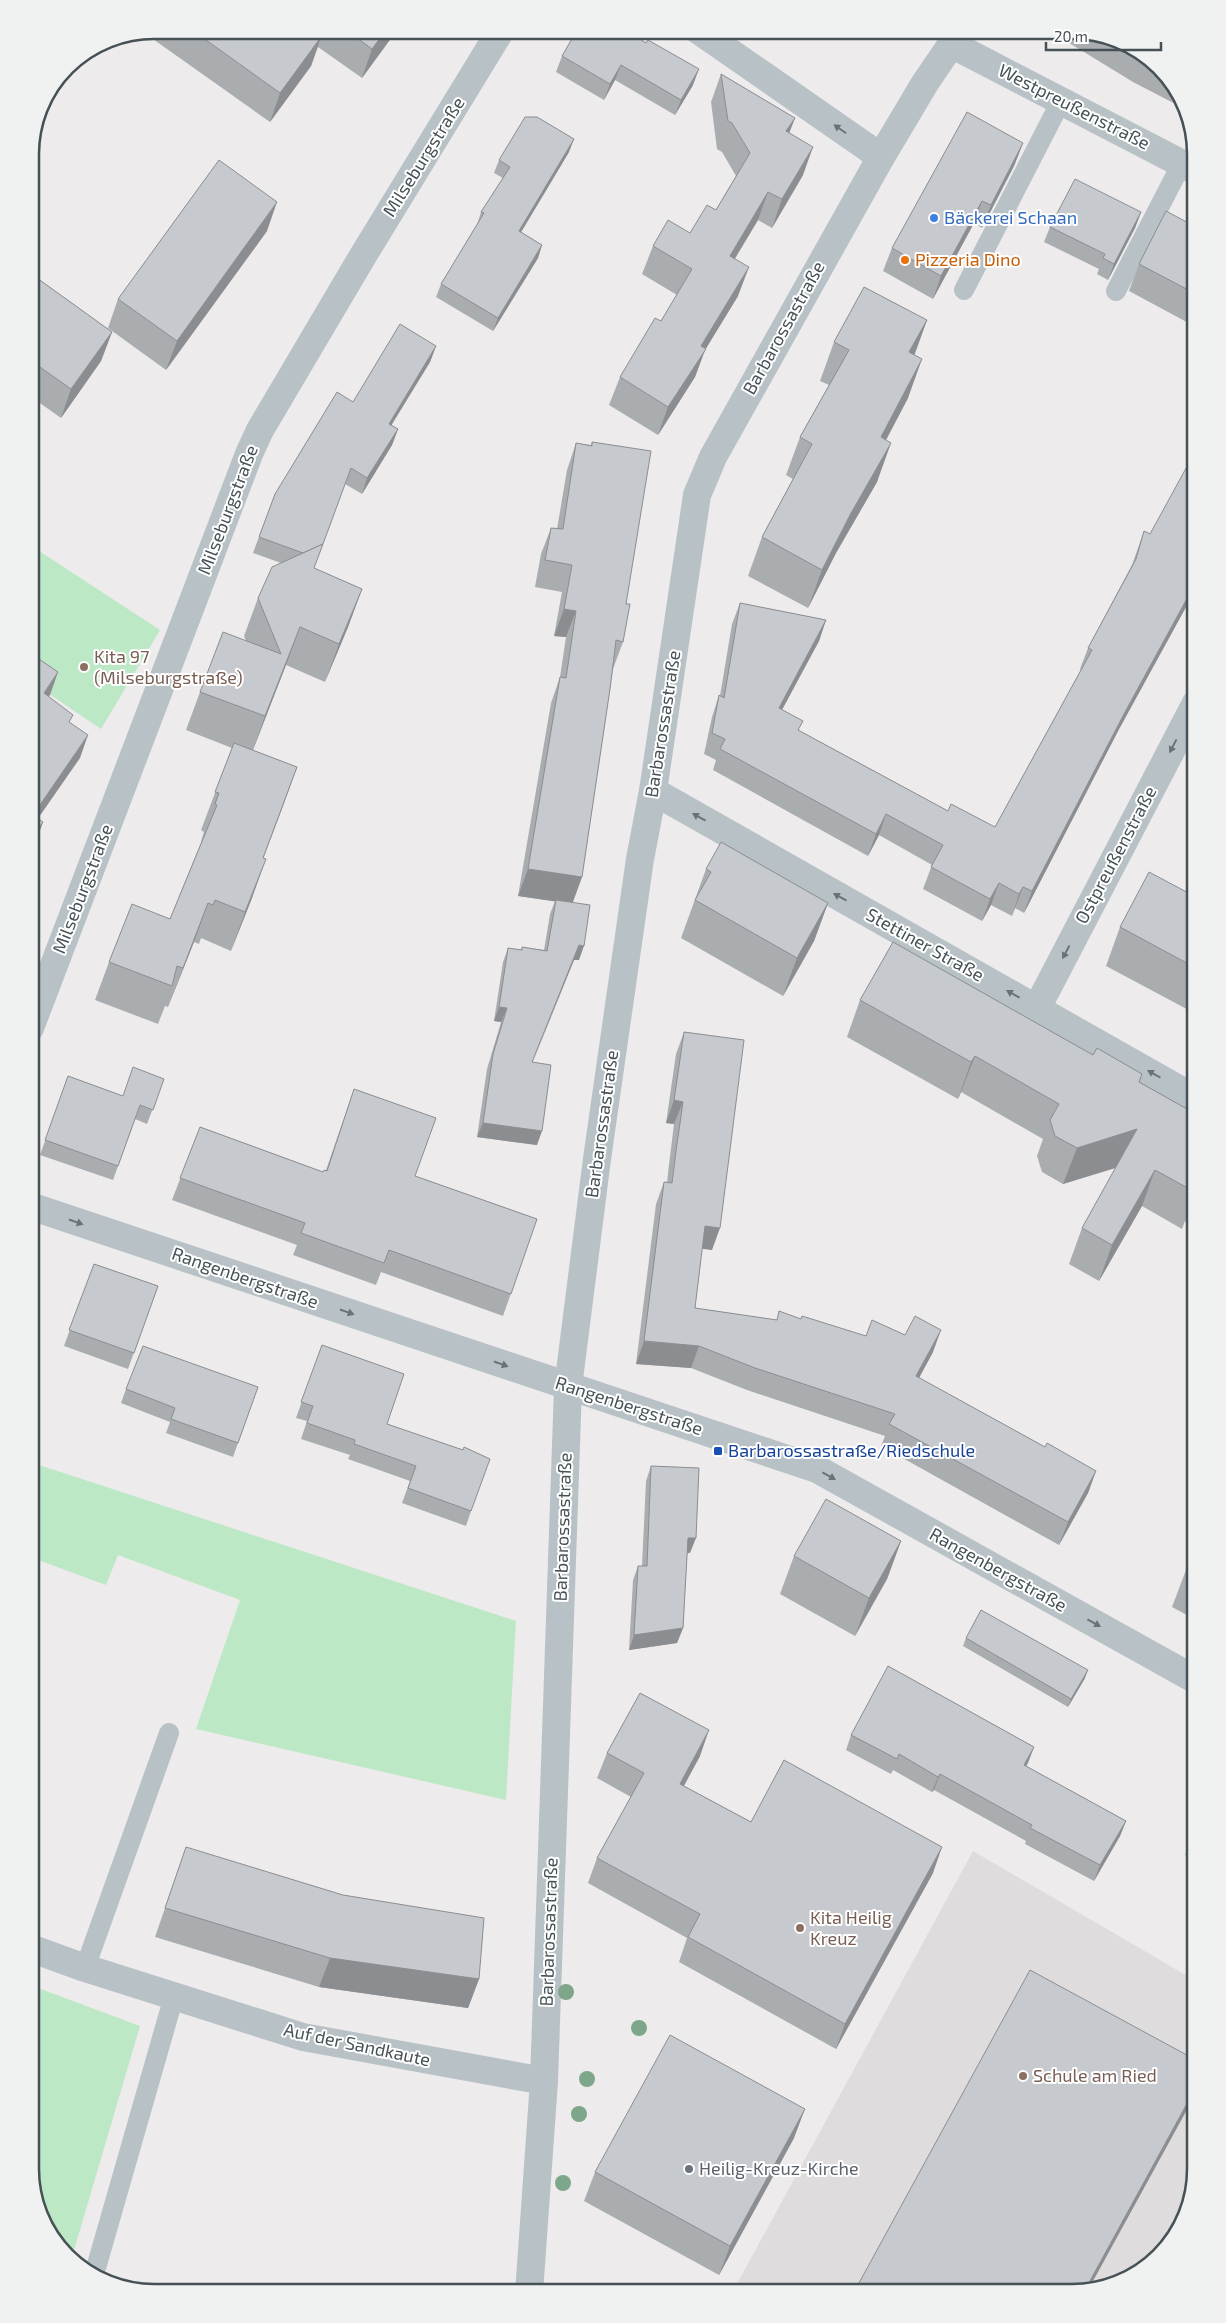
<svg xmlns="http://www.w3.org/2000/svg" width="1226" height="2323" font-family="'Exo 2',sans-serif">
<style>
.education{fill:#dfdcdd}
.green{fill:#bde8c6}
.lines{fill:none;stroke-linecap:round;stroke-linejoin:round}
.service{stroke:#b8c2c6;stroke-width:20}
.minor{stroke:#b8c2c6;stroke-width:28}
.tree{fill:#7da68a}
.wall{fill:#aaadb0}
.shaded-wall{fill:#8b8d90}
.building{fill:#c6c9cd;stroke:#8b8d90}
.oneway{fill:#687378}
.shop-dot{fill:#3f7fe0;stroke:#fff;stroke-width:2}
.food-dot{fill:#e8710a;stroke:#fff;stroke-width:2}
.education-dot{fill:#8d6e63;stroke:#fff;stroke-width:2}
.transit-dot{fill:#1a4fb4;stroke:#fff;stroke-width:2}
.worship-dot{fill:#6b7280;stroke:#fff;stroke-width:2}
.labels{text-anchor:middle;stroke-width:4;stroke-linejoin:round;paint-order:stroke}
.street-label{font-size:18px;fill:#465156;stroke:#fff}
.shop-label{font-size:18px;fill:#366cbe;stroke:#fff;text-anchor:start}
.food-label{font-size:18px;fill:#c56008;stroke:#fff;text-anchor:start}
.education-label{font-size:18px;fill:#785e54;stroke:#fff;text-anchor:start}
.transit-label{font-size:18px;fill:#164399;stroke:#fff;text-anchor:start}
.worship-label{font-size:18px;fill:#5b616d;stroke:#fff;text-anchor:start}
.rim{fill:none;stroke:#465156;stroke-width:2.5}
</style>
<rect width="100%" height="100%" fill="#eeebec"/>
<polygon class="education" points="973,1851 1196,1981 1196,2170 1175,2238 1120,2283 1072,2293 732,2293"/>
<g class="green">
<polygon points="30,545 160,630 101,729 30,681"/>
<polygon points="30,1462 516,1621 506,1800 196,1729 240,1600 118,1555 106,1585 30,1557"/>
<polygon points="30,1985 140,2026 72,2257 40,2217 30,2169"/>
</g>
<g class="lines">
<g class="service">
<polyline points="964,290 1061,101"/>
<polyline points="1116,291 1182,163"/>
<polyline points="85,1968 169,1733"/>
<polyline points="94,2275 174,1996"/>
</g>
<g class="minor">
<polyline points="698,30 881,157"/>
<polyline points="951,44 1196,171"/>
<polyline points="653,791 1196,1099"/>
<polyline points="1037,1008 1196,703"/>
<polyline points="30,1028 249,454 260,430 364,254 501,30"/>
<polyline points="30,1206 817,1469 1196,1680"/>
<polyline points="30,1948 85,1968 303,2037 544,2081"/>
<polyline points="529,2293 544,2081 568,1387 597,1159 640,859 653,791 697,495 713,457 881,157 925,83 961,30"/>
</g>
</g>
<g class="tree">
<circle cx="566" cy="1992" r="8"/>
<circle cx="639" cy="2028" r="8"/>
<circle cx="587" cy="2079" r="8"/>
<circle cx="579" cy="2114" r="8"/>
<circle cx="563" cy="2183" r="8"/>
</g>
<g class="wall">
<polygon points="154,30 397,30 362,78 318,47 311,66 270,122 143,32"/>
<polygon points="577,30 693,85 675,115 615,80 604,100 556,72 562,56"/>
<polygon points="1048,30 1081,30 1147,55 1186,106 1187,110 1133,82"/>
<polygon points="721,74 795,118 789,133 803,175 772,228 758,220 735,259 738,296 705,350 695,377 658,435 609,405 620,377 661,321 677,295 642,274 653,246 690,233 716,210 736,176 722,152 717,149 711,102"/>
<polygon points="1023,143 1014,166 982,228 974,223 933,299 883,271 892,248"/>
<polygon points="569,152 521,232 542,245 538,258 493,331 436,297 441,284 477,225 481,212 503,178 494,173 499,160"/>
<polygon points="1141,212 1135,228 1108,280 1097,274 1099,269 1044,242 1050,227"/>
<polygon points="1196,227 1196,327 1129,291 1139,264"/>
<polygon points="267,231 166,370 108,328 118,299"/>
<polygon points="30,273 112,332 101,361 61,418 30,396"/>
<polygon points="927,320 914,355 908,398 886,440 877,482 836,553 808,608 748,576 762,537 793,479 786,475 800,437 829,385 820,381 834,342"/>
<polygon points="436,346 430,362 391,425 398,429 392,445 362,494 345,484 314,568 362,589 348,627 325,682 286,665 253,750 297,767 263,858 252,898 231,951 201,938 199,944 194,942 168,1007 165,1006 158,1024 95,1000 109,962 170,919 201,843 201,842 204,832 201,830 232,748 186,730 200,692 246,641 244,636 258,598 281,563 253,553 275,494 353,402"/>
<polygon points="592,442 626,604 623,642 613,669 582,877 573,902 579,960 574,960 532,1062 537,1145 477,1137 487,1069 501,1022 494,1021 503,962 508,948 521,950 522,947 544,950 550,914 555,901 518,896 551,703 560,677 566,637 554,636 562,592 535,587 541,554 551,528 557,529 567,470 576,443 591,445"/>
<polygon points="1144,531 1117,733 1024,913 1015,908 1012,916 991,905 982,921 923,889 932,865 879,835 868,856 713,770 716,760 704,754 712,717 719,695 720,696 732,624 740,603 826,620 819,641 782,710 800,731 948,811 995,827 1081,670 1080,669 1088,648 1132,565"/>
<polygon points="706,869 828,903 814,941 783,996 681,938"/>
<polygon points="1196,897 1196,1014 1106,966 1120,927"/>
<polygon points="860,1000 1093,1055 1142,1074 1140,1082 1196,1114 1196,1227 1185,1221 1182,1229 1142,1206 1099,1281 1069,1264 1082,1228 1116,1168 1063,1184 1042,1172 1037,1156 1043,1139 961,1092 958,1099 847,1037"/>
<polygon points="684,1032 712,1250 702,1248 695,1308 776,1320 801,1319 866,1336 933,1352 919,1378 1045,1447 1096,1471 1088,1493 1059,1545 881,1446 885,1436 747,1390 691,1368 636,1364 656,1204 664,1182 667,1183 668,1173 674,1124 666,1123 676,1054"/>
<polygon points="68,1076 122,1096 164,1079 147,1124 135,1119 113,1180 40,1155"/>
<polygon points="354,1089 415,1176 537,1219 503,1316 381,1272 376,1285 293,1255 297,1245 172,1200 200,1127 323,1172 326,1170"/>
<polygon points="94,1264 158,1286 128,1369 64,1346"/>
<polygon points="322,1345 387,1424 471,1511 466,1526 402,1503 410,1481 348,1459 350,1455 301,1439 307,1421 296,1418"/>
<polygon points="258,1387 233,1457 166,1433 170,1422 121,1403 126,1389"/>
<polygon points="651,1466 690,1553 687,1553 683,1628 677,1643 629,1650 633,1580 638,1566 642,1566 646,1481"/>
<polygon points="901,1541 887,1579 855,1636 780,1594 794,1556"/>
<polygon points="1196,1552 1196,1620 1172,1607 1186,1570"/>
<polygon points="966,1638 1085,1678 1068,1707 963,1646"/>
<polygon points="851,1735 1034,1747 1026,1766 1126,1821 1120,1836 1094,1881 1025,1844 1026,1841 934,1790 932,1792 893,1770 891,1774 846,1750"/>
<polygon points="607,1753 700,1756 684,1786 751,1822 933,1873 836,2049 679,1962 687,1938 588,1883 597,1858 631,1797 597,1778"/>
<polygon points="1196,1825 1196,1860 1185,1855"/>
<polygon points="186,1847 479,1979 468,2008 319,1987 155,1937"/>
<polygon points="1196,2060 1196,2093 1088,2290 1072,2293 856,2293 859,2283"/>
<polygon points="794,2138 719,2275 584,2201 595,2172"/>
</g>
<g class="shaded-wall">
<polygon points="386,30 397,30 362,78 372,49"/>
<polygon points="321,37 311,66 270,122 280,93"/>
<polygon points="621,65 615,80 604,100 610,84"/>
<polygon points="699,69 693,85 675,115 681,100"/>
<polygon points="795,118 784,146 786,131"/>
<polygon points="574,139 569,152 514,244 519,231"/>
<polygon points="1023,143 1014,166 982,228 991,205"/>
<polygon points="813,147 803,175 772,228 782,199"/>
<polygon points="768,192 758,220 719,284 730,256"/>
<polygon points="982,201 974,223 933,299 941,276"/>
<polygon points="277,202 267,231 166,370 177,341"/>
<polygon points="1141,212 1135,228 1108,280 1114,264"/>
<polygon points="542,245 538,258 493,331 498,318"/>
<polygon points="749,267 738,296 705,350 695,377 658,435 668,407 701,346"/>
<polygon points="927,320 913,359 909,352"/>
<polygon points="112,332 101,361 61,418 71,389"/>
<polygon points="436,346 430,362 383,439 389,424"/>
<polygon points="922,359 908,398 867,476 881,437"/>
<polygon points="398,429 392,445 362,494 367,478"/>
<polygon points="891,443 877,482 836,553 808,608 822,570 850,515"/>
<polygon points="1196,582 1196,589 1117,733 1024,913 1032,891 1125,712"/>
<polygon points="362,589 348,627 325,682 339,644"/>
<polygon points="564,609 576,611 566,637 554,636"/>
<polygon points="826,620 819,641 771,730 779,708"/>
<polygon points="300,627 286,665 251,755 265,716"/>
<polygon points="58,672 50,695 35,716 44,693"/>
<polygon points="88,735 80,758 30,830 33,815"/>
<polygon points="297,767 283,806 249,896 263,858"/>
<polygon points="886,814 879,835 868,856 876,834"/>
<polygon points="43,822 35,845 30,852 30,841"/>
<polygon points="266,859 252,898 231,951 245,912"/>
<polygon points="528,869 582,877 572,904 518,896"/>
<polygon points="999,883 991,905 982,921 990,899"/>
<polygon points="1023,887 1015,908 1012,916 1019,894"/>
<polygon points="208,903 194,942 168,1007"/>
<polygon points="828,903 814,941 783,996 797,958"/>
<polygon points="579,945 584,946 579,960 574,960 527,1077"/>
<polygon points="499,1007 507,1008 501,1022 494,1021"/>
<polygon points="975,1056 961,1092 958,1099 971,1062"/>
<polygon points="674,1100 683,1102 674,1124 666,1123"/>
<polygon points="483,1123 542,1131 537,1145 477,1137"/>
<polygon points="1137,1129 1124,1165 1063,1184 1077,1148"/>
<polygon points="1155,1170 1142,1206 1099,1281 1112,1245"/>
<polygon points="705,1226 720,1228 712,1250 696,1248"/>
<polygon points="941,1330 933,1352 908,1398 916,1376"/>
<polygon points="644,1341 699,1346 691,1368 636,1364"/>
<polygon points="1096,1471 1088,1493 1059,1545 1068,1522"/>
<polygon points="688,1538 696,1538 690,1553 682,1553"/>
<polygon points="901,1541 887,1579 855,1636 869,1598"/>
<polygon points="683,1628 677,1643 629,1650 634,1635"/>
<polygon points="1088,1670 1085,1678 1068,1707 1071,1699"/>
<polygon points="709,1730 700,1756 671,1809 680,1784"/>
<polygon points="1034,1747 1028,1763 1018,1780 1024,1765"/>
<polygon points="940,1774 934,1790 932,1792 938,1777"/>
<polygon points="1126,1821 1120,1836 1094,1881 1100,1865"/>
<polygon points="942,1847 933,1873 836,2049 845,2024"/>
<polygon points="330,1958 479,1979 468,2008 319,1987"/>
<polygon points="1196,2087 1196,2093 1088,2290 1085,2290"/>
<polygon points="805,2109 794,2138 719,2275 730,2246"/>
</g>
<g class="building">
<polygon points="192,30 311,30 321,37 280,93"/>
<polygon points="346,30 386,30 372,49"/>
<polygon points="577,30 625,30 646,43 648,40 699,69 681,100 621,65 610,84 562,56"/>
<polygon points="1121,45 1147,55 1154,64 1142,58"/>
<polygon points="721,74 795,118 786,131 813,147 782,199 768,192 730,256 749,267 701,346 706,349 668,407 620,377 655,318 661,321 692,269 653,246 668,220 690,233 707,205 716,210 750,153 732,123 728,121"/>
<polygon points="967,112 1023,143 991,205 982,201 941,276 892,248"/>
<polygon points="525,117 537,117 574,139 519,231 542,245 498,318 441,284 484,213 481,212 510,167 499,160"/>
<polygon points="219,160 277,202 177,341 118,299"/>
<polygon points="1075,179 1141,212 1114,264 1103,258 1105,254 1050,227"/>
<polygon points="1166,211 1196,227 1196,294 1139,264"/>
<polygon points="30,273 112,332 71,389 30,360"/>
<polygon points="864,287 927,320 909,352 922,359 881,437 891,443 850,515 822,570 762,537 812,444 800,437 849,350 834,342"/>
<polygon points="400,324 436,346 389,424 398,429 367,478 351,468 323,544 303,553 259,537 275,494 337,392 353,402"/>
<polygon points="592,442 651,451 626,604 630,604 623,642 616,640 610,689 582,877 528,869 560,677 566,678 576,611 564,609 572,565 545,560 551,528 563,529 576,443 592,446"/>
<polygon points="1196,450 1196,582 1125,712 1032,891 1023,887 1019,894 999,883 990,899 931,867 943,845 886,814 876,834 720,749 725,739 712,733 719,695 724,698 740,603 826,620 779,708 803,721 798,730 948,811 951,804 995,827 1092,650 1088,648 1136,559 1144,531 1150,534"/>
<polygon points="323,544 314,568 362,589 339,644 300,627 265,716 200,692 223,632 281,654 258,598 272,567"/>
<polygon points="30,653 58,672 44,693 73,715 69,722 88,735 33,815 43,822 30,841"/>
<polygon points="234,743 297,767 263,858 266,859 245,912 215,900 213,905 208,903 183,968 177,966 172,986 109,962 132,904 170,919 217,805 215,804 219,793 215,792"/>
<polygon points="721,842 828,903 797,958 695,900 711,872 706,869"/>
<polygon points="1149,872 1196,897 1196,968 1120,927"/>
<polygon points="556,900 590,905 584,946 579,945 532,1062 551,1065 542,1131 483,1123 493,1054 507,1008 499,1007 508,948 522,950 522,947 547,951"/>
<polygon points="893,942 1093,1055 1097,1048 1142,1074 1139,1082 1196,1114 1196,1190 1195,1192 1155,1170 1112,1245 1082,1228 1137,1129 1077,1148 1055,1136 1050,1120 1059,1104 975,1056 971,1062 860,1000"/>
<polygon points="684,1032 744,1040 720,1228 705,1226 695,1308 777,1320 779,1311 801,1319 802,1316 866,1336 872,1320 905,1335 915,1316 941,1330 916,1376 1045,1447 1047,1443 1096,1471 1068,1522 889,1424 895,1414 755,1368 699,1346 644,1341 664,1182 672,1183 676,1151 683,1102 674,1100"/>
<polygon points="133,1067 164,1079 153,1110 140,1105 118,1166 45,1140 68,1076 123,1096"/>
<polygon points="354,1089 436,1118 415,1176 537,1219 511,1294 389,1250 384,1263 301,1233 305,1223 180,1178 200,1127 323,1172 324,1170 327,1171"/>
<polygon points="94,1264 158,1286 134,1353 69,1330"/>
<polygon points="30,1302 38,1305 30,1329"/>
<polygon points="322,1345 404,1374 387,1424 463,1450 464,1447 490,1459 471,1511 408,1488 416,1466 354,1444 355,1440 307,1423 313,1406 301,1402"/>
<polygon points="143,1346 258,1387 238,1443 171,1419 175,1408 126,1389"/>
<polygon points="651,1466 699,1468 696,1538 688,1538 683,1628 634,1635 638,1566 647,1566"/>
<polygon points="826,1499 901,1541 869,1598 794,1556"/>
<polygon points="1196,1552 1196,1576 1186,1570"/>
<polygon points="981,1610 1088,1670 1071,1699 966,1638"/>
<polygon points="888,1666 1034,1747 1024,1765 1126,1821 1100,1865 1030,1828 1032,1825 940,1774 938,1777 899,1754 897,1759 851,1735"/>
<polygon points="640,1693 709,1730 680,1784 751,1822 784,1760 942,1847 845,2024 688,1937 700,1914 597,1858 644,1773 607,1753"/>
<polygon points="186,1847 343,1895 484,1918 479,1979 330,1958 165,1908"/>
<polygon points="1030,1970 1196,2060 1196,2087 1085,2290 1072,2293 878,2293 859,2283"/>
<polygon points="670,2035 805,2109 730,2246 595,2172"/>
</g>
<defs><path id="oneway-solid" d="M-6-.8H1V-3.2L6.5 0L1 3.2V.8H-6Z" transform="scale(1.25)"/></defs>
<g class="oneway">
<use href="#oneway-solid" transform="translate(840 129) rotate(-145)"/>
<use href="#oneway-solid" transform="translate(1173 746) rotate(118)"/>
<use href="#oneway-solid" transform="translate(699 817) rotate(-151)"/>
<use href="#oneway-solid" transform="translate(840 897) rotate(-151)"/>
<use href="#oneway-solid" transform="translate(1066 952) rotate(118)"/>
<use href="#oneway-solid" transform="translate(1013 994) rotate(-151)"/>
<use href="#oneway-solid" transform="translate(1154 1074) rotate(-150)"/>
<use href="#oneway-solid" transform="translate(76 1222) rotate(19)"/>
<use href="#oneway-solid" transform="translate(347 1312) rotate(19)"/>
<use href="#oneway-solid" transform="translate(501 1364) rotate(19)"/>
<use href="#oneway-solid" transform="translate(829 1476) rotate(29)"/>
<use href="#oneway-solid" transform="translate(1094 1623) rotate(29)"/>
</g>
<circle class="shop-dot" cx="934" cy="218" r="5"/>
<circle class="food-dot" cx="905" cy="260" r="5"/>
<g class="education-dot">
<circle cx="84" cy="667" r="5"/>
<circle cx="800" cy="1928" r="5"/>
<circle cx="1023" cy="2076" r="5"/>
</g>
<rect class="transit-dot" x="713" y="1446" width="10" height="10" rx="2.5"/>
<circle class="worship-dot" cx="689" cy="2169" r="5"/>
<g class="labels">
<g class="street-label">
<text transform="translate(1074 107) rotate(27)" y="6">Westpreußenstraße</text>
<text transform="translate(424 157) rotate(-58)" y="6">Milseburgstraße</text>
<text transform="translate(784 328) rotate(-61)" y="6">Barbarossastraße</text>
<text transform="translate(228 510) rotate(-69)" y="6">Milseburgstraße</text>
<text transform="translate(663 724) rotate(-81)" y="6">Barbarossastraße</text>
<text transform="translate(1116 855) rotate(-62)" y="6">Ostpreußenstraße</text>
<text transform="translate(83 889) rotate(-69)" y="6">Milseburgstraße</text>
<text transform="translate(925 945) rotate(29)" y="6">Stettiner Straße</text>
<text transform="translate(602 1124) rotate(-82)" y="6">Barbarossastraße</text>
<text transform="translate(245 1278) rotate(19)" y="6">Rangenbergstraße</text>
<text transform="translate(629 1406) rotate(18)" y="6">Rangenbergstraße</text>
<text transform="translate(563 1527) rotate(-88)" y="6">Barbarossastraße</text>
<text transform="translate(998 1570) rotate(29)" y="6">Rangenbergstraße</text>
<text transform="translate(549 1932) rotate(-88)" y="6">Barbarossastraße</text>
<text transform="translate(357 2045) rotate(12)" y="6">Auf der Sandkaute</text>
</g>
<g class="shop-label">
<text x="944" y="224">Bäckerei Schaan</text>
</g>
<g class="food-label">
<text x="915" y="266">Pizzeria Dino</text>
</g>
<g class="education-label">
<text x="94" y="663">Kita 97<tspan x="94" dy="21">(Milseburgstraße)</tspan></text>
<text x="810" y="1924">Kita Heilig<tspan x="810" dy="21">Kreuz</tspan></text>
<text x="1033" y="2082">Schule am Ried</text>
</g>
<g class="transit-label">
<text x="728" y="1457">Barbarossastraße/Riedschule</text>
</g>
<g class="worship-label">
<text x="699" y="2175">Heilig-Kreuz-Kirche</text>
</g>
</g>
<path d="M0 0H1226V2323H0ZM154 39H1072A115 115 0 0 1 1187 154V2169A115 115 0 0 1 1072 2284H154A115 115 0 0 1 39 2169V154A115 115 0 0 1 154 39Z" fill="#f0f1f1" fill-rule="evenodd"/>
<path class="rim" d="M154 39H1072A115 115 0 0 1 1187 154V2169A115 115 0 0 1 1072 2284H154A115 115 0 0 1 39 2169V154A115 115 0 0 1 154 39Z"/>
<path d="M1046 42v8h115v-8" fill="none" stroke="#465156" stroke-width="2.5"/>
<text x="1054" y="42" font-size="15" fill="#465156" stroke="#ffffff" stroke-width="4" paint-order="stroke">20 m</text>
</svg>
